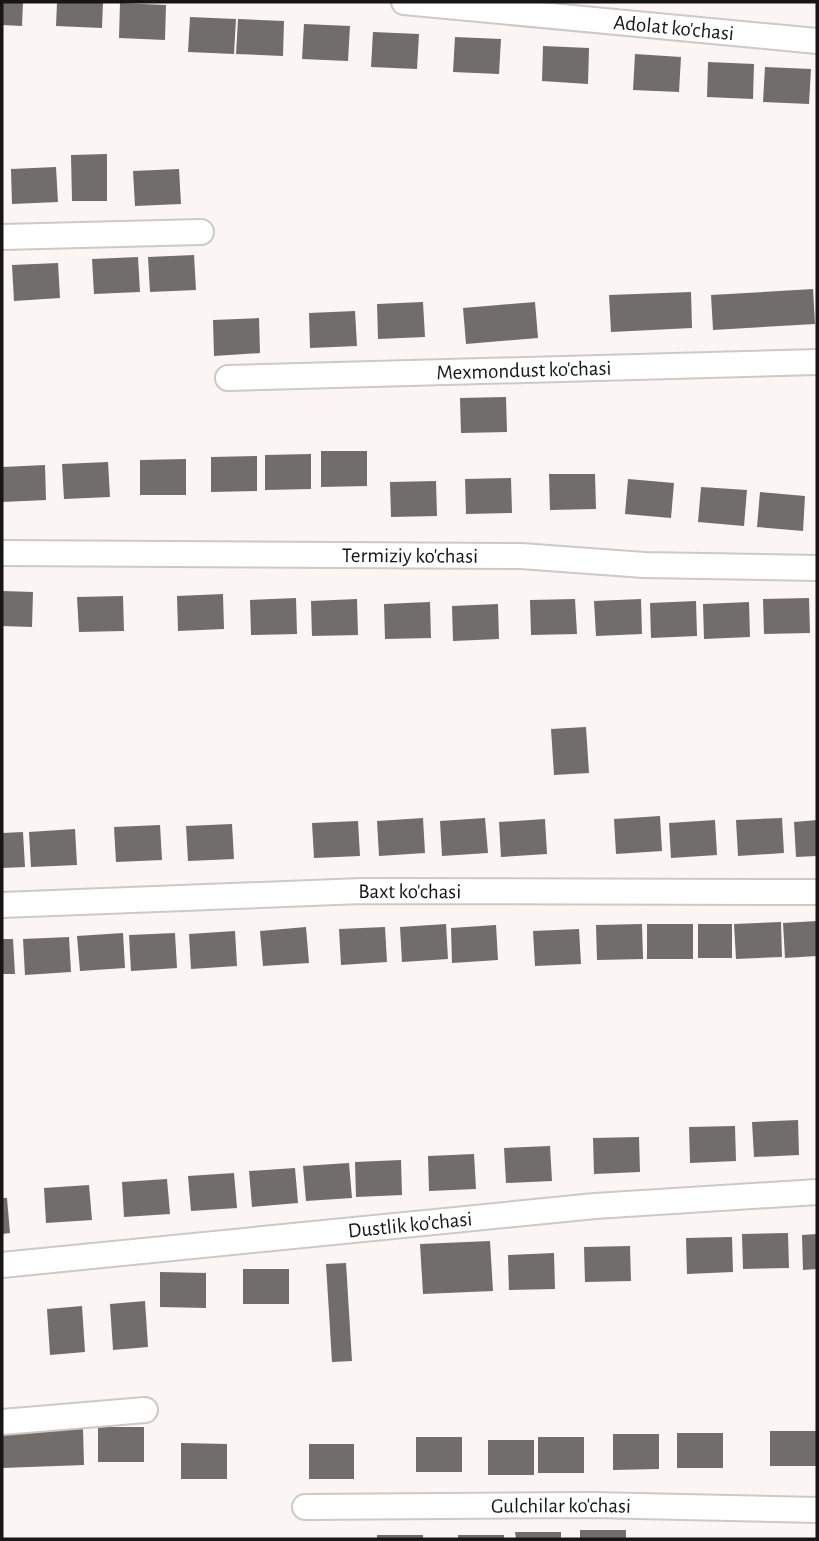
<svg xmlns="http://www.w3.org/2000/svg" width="819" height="1541" font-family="'Alegreya Sans',sans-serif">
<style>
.building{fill:#716d6b}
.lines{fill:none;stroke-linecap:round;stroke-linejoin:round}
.street-casing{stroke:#cec8c6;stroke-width:28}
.street{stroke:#fff;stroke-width:24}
.labels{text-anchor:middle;stroke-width:5;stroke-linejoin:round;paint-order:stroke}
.street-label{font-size:21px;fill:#171515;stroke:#fff}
</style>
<rect width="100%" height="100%" fill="#fbf6f4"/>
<g class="building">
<polygon points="2,2 23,2 22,26 2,25"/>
<polygon points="57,2 103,2 102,28 56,26"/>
<polygon points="120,3 166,5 165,40 119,38"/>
<polygon points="190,17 236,19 234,54 188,52"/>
<polygon points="238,19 284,21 283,56 236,54"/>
<polygon points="304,24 350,26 348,61 302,59"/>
<polygon points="373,32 419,34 417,69 371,67"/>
<polygon points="455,37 501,39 499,74 453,72"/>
<polygon points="543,46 589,48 588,84 542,81"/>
<polygon points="635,54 681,57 679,92 633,90"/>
<polygon points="708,62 754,64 753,99 707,97"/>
<polygon points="765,67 811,69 809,104 763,102"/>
<polygon points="107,154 107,201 72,201 71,155"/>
<polygon points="56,167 58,202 12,204 11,169"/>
<polygon points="179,169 181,204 135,206 133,171"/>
<polygon points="194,255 196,290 150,292 148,257"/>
<polygon points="138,257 140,292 94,294 92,259"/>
<polygon points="58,263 60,298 14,301 12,265"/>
<polygon points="813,289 815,324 713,330 711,295"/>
<polygon points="691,292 692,328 611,332 609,295"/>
<polygon points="423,302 425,337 378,339 377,304"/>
<polygon points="535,302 538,338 466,344 463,308"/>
<polygon points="355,311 357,346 310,348 309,313"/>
<polygon points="259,318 260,353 214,356 213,320"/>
<polygon points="506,397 507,432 461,433 460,398"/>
<polygon points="321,451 367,451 367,486 321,487"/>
<polygon points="311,454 311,489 265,490 265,455"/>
<polygon points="257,456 257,491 211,492 211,457"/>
<polygon points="186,459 186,495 140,495 140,460"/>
<polygon points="108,462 110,497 64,499 62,464"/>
<polygon points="45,465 46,500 2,502 2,467"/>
<polygon points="549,474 595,474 596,509 550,510"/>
<polygon points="511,478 512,513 466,514 465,479"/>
<polygon points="628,479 674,483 671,518 625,514"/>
<polygon points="436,481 437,516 391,517 390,482"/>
<polygon points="701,487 747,490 744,526 698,522"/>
<polygon points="760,492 805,496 803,531 757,527"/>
<polygon points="2,591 33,592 32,627 2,626"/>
<polygon points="223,594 224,629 178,631 177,596"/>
<polygon points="123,596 124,631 79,632 77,597"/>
<polygon points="296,598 297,634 251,635 250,600"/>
<polygon points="809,598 810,633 764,634 763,599"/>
<polygon points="357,599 358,635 312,636 311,601"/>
<polygon points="575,599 577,634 531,635 530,600"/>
<polygon points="641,599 642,634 596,636 594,601"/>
<polygon points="696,601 697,636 651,638 650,603"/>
<polygon points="430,602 431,638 385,639 384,604"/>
<polygon points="749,602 750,637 704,639 703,604"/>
<polygon points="498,604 499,639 453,641 452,606"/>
<polygon points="586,727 589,773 554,775 551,729"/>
<polygon points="660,816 662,851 616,854 614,819"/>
<polygon points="423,818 425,853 379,856 377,821"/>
<polygon points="485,818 488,853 442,856 440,821"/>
<polygon points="782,818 784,853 738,856 736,820"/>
<polygon points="545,819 547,854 501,857 499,822"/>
<polygon points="715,820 717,855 671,858 669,823"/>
<polygon points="817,820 817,856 796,857 794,822"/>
<polygon points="358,821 360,856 314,858 312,823"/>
<polygon points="232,824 234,859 188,861 186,826"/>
<polygon points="160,825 162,860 116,862 114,827"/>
<polygon points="75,829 77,865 31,867 29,832"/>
<polygon points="23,832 25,867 2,868 2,833"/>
<polygon points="817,921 817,956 785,958 783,923"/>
<polygon points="781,922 782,957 736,959 734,924"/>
<polygon points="446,924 448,959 402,962 400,927"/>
<polygon points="642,924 643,959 597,960 596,925"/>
<rect x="647" y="924" width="46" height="35"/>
<rect x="698" y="924" width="34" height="34"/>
<polygon points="496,925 498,960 452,963 451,928"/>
<polygon points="306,927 309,963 263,966 260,931"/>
<polygon points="385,927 387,962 341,965 339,929"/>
<polygon points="579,929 581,964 535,966 533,931"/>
<polygon points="235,931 237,966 191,969 189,934"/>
<polygon points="123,933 125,968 80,971 77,936"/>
<polygon points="175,933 177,968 131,971 129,935"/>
<polygon points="69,937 71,972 25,975 23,939"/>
<polygon points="2,939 13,939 15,974 2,974"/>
<polygon points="798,1120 799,1155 754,1157 752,1122"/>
<polygon points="735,1126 736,1161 690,1163 689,1127"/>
<polygon points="639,1137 640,1172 594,1174 593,1138"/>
<polygon points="550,1146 552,1181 506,1183 504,1148"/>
<polygon points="474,1154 476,1189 429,1191 428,1156"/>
<polygon points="401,1160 402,1195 356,1197 355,1162"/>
<polygon points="349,1163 352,1198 306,1201 303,1166"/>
<polygon points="295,1168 298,1203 252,1207 249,1171"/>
<polygon points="234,1173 237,1208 191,1211 188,1176"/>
<polygon points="167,1179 170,1214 124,1217 122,1182"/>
<polygon points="89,1185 92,1220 46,1223 44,1188"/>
<polygon points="2,1198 7,1198 10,1233 2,1234"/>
<polygon points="788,1233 789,1268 743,1269 742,1234"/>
<polygon points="817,1234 817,1269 803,1270 802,1235"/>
<polygon points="732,1237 733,1272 687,1274 686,1238"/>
<polygon points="490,1241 493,1291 423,1294 420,1244"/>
<polygon points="630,1246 631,1281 585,1282 584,1247"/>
<polygon points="554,1253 555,1289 509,1290 508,1255"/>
<polygon points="346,1263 352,1361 332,1362 326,1264"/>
<rect x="243" y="1269" width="46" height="35"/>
<polygon points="160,1272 206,1273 206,1308 160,1307"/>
<polygon points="145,1301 148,1347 113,1350 110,1304"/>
<polygon points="82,1306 85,1352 50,1355 47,1309"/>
<rect x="98" y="1427" width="46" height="35"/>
<polygon points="83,1428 84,1465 2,1468 2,1431"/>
<rect x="770" y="1431" width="46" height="35"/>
<rect x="677" y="1433" width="46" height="35"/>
<polygon points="613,1434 659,1434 659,1469 613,1470"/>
<rect x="416" y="1437" width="46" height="35"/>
<rect x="538" y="1437" width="46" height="36"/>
<rect x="488" y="1440" width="46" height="35"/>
<polygon points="181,1443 227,1444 227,1479 181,1479"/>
<rect x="309" y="1444" width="45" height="35"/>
<rect x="580" y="1530" width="46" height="9"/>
<polygon points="515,1532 561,1532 561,1539 516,1539"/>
<rect x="377" y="1535" width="46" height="4"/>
<rect x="458" y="1535" width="46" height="4"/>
</g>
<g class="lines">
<defs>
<g id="street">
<path id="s1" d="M404 2 817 41"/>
<polyline points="2,237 201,232"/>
<path id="s2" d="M228 378 817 362"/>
<path id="s3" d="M2 553 521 556 644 565 817 568"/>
<path id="s4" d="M2 905 362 891 817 892"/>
<path id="s5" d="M2 1265 595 1206 817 1192"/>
<polyline points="2,1422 145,1410"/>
<path id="s6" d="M305 1507 592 1505 817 1510"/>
</g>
</defs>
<use href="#street" class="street-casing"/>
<use href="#street" class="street"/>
</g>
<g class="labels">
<g class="street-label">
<text dy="7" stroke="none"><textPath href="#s1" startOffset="271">Adolat ko'chasi</textPath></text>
<text dy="7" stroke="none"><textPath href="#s2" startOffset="296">Mexmondust ko'chasi</textPath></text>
<text dy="7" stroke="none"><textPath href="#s3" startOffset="408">Termiziy ko'chasi</textPath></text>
<text dy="7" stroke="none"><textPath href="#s4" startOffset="408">Baxt ko'chasi</textPath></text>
<text dy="7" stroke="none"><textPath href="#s5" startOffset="410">Dustlik ko'chasi</textPath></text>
<text dy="7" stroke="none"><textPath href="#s6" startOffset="256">Gulchilar ko'chasi</textPath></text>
</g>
</g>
<rect width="819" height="1541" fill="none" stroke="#171515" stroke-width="7"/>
</svg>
